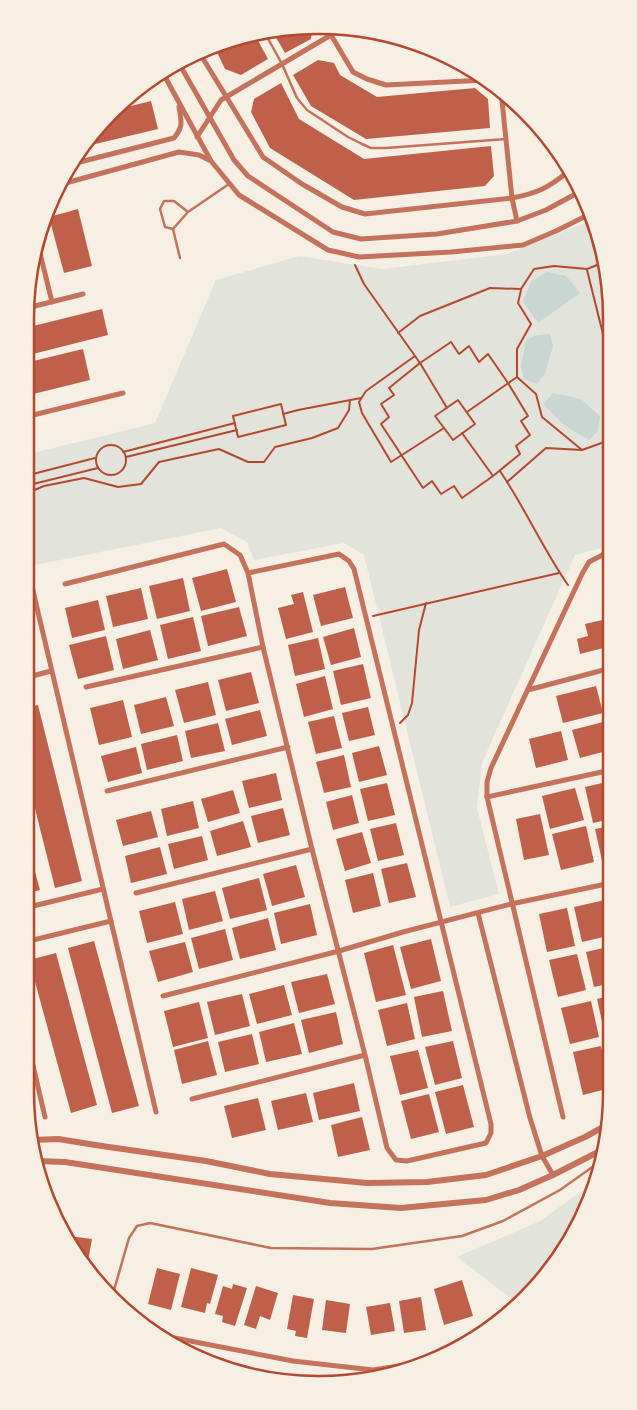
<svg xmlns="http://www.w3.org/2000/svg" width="637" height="1410" font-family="'Open Sans',sans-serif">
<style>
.green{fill:#e2e4dc}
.water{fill:#c9d6d2}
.building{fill:#bf614a}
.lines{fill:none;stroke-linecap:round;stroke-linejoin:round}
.path{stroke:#b5482f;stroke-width:2}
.service{stroke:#c5725c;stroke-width:2.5}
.minor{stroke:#c5725c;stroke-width:5}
.tertiary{stroke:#c5725c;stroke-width:6}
.rim{fill:none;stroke:#b5482f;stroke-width:2.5}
</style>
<rect width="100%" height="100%" fill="#f6efe4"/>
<g class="green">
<polygon points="593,220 609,280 610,546 575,555 482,763 477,808 499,894 450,907 364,555 344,543 254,560 247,542 221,528 35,565 25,560 25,455 155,423 216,280 299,256 382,269 507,254"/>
<polygon points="594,1182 590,1204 579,1222 571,1226 572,1232 539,1285 517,1303 457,1257 540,1221"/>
</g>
<g class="water">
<polygon points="547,272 566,276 580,293 538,323 523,302 531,281"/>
<polygon points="550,334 553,346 545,374 537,384 524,379 521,366 526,340 537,335"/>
<polygon points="553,393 581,399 600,416 598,431 589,440 564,425 543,404"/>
</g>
<g class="building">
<polygon points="313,26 311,39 285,53 274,34"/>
<polygon points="256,37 268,59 241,75 225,69 214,46"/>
<polygon points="318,60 334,63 340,75 377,97 475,88 488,99 490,128 366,139 311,106 293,75"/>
<polygon points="281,83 299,119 364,159 491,146 494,176 485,186 354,200 270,148 251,112 254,99"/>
<polygon points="151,101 158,129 87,146 111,111"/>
<polygon points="78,209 92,266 64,273 49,217"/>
<polygon points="102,309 108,335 25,356 25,328"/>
<polygon points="83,349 90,380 25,396 25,363"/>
<polygon points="227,569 236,602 201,611 192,578"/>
<polygon points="183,578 190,611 157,619 149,586"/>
<polygon points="345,587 353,618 321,626 313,595"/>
<polygon points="141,588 148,619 113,627 106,596"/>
<polygon points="303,592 313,632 286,639 278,608 294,604 291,595"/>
<polygon points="98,600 105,630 72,638 65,608"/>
<polygon points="239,607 247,636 208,646 201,616"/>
<polygon points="193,617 201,651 168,659 160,625"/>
<polygon points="611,618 611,646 580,654 577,639 588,636 585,624"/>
<polygon points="354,628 361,657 331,665 323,637"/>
<polygon points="150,630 158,660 123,669 116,639"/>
<polygon points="106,636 114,670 78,679 69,645"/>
<polygon points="318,638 325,669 295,676 288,645"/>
<polygon points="363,664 371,698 341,705 333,671"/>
<polygon points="251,672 259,703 226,711 218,680"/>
<polygon points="325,676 333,709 304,717 296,684"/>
<polygon points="208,682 216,715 184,723 175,690"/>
<polygon points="611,684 611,706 610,706 605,685"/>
<polygon points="596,686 603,713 563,723 556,696"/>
<polygon points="166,697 174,726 141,734 134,705"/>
<polygon points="123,700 132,737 99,745 90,708"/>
<polygon points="38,705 82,881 55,888 25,769 25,708"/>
<polygon points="368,707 375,735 349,741 342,713"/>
<polygon points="260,710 267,736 232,745 225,719"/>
<polygon points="334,716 342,748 316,754 308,722"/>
<polygon points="603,722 610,750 580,758 572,730"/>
<polygon points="218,723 225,751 191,758 185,731"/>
<polygon points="561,731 568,760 536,768 529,739"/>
<polygon points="177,735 183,761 147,770 141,744"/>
<polygon points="379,746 387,775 359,782 352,753"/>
<polygon points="136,747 142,773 108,782 101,756"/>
<polygon points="344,755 351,787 324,793 316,762"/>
<polygon points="276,773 282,800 249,808 242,781"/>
<polygon points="611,781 611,819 593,823 585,787"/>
<polygon points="387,783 395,815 368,821 360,789"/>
<polygon points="575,788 584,820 550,829 542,796"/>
<polygon points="233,790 240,813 208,822 201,799"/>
<polygon points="352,795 359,823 333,830 326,802"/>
<polygon points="193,801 199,828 167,836 161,809"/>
<polygon points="283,808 290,835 258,843 251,816"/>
<polygon points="151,811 158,837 123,846 116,820"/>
<polygon points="540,814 549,855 524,860 516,819"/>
<polygon points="243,821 251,847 217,856 210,831"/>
<polygon points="396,823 404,855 378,861 370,829"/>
<polygon points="586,826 594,862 561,870 552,834"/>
<polygon points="611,826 611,863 603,865 595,829"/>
<polygon points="362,832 371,863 345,871 336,839"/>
<polygon points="25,835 40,890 25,894"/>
<polygon points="202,836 208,860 174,869 168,844"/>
<polygon points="160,847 167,874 131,883 125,856"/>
<polygon points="407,863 416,897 389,903 381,869"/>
<polygon points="296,865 305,897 272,906 263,874"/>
<polygon points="373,873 381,906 353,913 345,880"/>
<polygon points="259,878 267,910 230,919 222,888"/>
<polygon points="215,891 223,921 189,930 182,899"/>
<polygon points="605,900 611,927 612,935 582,942 574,907"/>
<polygon points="175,902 183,934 147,943 139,911"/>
<polygon points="310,904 317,935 281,944 274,913"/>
<polygon points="567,908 575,946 547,952 539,914"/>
<polygon points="268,918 276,950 240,959 232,928"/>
<polygon points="225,929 233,960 199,969 191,938"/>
<polygon points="431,939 441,981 411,989 400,947"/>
<polygon points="94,941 139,1106 112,1113 68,948"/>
<polygon points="185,942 193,972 158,982 149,951"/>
<polygon points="393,945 406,995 376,1002 364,953"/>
<polygon points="612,946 612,983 594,987 586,952"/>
<polygon points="56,953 97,1105 71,1113 29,960"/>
<polygon points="577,954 586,990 558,997 549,960"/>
<polygon points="327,974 335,1004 299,1013 291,982"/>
<polygon points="284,985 292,1015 257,1024 249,994"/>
<polygon points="443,991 452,1031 422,1037 414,997"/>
<polygon points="242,994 250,1026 215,1035 207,1002"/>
<polygon points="612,995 612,1030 604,1031 597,999"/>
<polygon points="591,1001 599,1037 570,1044 561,1008"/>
<polygon points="199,1002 208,1038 173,1047 164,1011"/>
<polygon points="407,1003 415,1039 387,1046 378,1010"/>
<polygon points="336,1012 343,1044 309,1053 301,1020"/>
<polygon points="294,1023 302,1054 266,1062 259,1032"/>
<polygon points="252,1034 259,1064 225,1072 218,1042"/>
<polygon points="208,1041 217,1075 182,1084 174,1050"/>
<polygon points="453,1041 462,1078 435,1085 425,1047"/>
<polygon points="612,1041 612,1056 611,1056 608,1042"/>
<polygon points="601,1046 610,1088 583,1095 573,1052"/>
<polygon points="418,1050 428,1088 400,1095 390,1056"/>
<polygon points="354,1083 360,1111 319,1120 313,1093"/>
<polygon points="463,1085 474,1127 446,1134 435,1092"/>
<polygon points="306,1093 313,1122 278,1130 271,1101"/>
<polygon points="429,1094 439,1132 411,1139 401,1101"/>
<polygon points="258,1098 266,1130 232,1138 224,1106"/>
<polygon points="362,1117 370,1150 338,1157 331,1125"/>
<polygon points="69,1236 92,1239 87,1267"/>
<polygon points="157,1268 180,1274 171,1310 148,1304"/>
<polygon points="191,1268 218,1275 210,1304 207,1303 205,1313 181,1307"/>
<polygon points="462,1280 473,1316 444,1325 434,1289"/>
<polygon points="233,1284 247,1288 235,1326 222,1322 223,1316 215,1314 223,1286 232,1289"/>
<polygon points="256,1286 278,1293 270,1320 260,1316 256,1329 244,1325"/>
<polygon points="293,1295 314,1299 307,1338 295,1336 296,1331 287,1329"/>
<polygon points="421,1297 426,1330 404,1333 399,1301"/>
<polygon points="326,1300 350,1304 346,1333 322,1330"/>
<polygon points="390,1303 395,1331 371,1335 366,1307"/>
</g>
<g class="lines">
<g class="path">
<polyline points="355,265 364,284 420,363 447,408"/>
<polyline points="587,270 604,338 610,349"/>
<polyline points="521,290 518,303 531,324 517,349 517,377 536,394 542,417 582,450"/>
<polyline points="398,333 420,316 490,288 521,289 534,269 554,266 587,269 605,262"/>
<polyline points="415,356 366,391 359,402 362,413 391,462 444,428"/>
<polygon points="458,400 475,424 453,440 435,416"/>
<polygon points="281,404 286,425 238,437 233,416"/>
<polyline points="467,412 517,377"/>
<polyline points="283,414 298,410 361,398"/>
<polyline points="462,433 493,476 462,498 454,486 441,494 432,481 423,488 381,424 389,417 381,404 394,395 389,388 420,363 451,342 459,354 469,346 479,362 488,354 508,383 528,416 521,421 530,435 516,446 520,454 493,476"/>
<polyline points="607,441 610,435"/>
<circle cx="111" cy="460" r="15"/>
<polyline points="123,452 235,423"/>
<polyline points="126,457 237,430"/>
<path d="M500 471C525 508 543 549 568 585"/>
<polyline points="25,476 95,458"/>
<polyline points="507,482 546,448 582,450 607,441 610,441"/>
<polyline points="25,486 98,468"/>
<polyline points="25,494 44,486 84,478 118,487 141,484 159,462 219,449 248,462 264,462 275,447 312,438 338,428 349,410 350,400"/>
<polyline points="373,616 559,573"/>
<polyline points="400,723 408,715 412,703 419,630 426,603"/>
</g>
<g class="service">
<polyline points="266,35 282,64 297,98 307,110 348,137 362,144 371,148 386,148 506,139"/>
<polyline points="188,212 174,201 164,201 160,209 165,227 173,229 188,212 229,184"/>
<polyline points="173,229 180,258"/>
<polyline points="112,1297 129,1238 137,1226 150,1223 271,1248 372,1249 462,1236 503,1221 560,1190 598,1163"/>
</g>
<g class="minor">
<polyline points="331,28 331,35 353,72 367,79 386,85 486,80 489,81"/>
<path d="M199 52 263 157 302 184 342 207 365 214 512 198C538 193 548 188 569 171"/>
<polyline points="180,65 234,160 248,176 333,232 361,239 437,234 517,221 546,210 581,191"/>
<polyline points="164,75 211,161 239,195 328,250 359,257 451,252 523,245 556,231 592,213"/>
<polyline points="496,85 501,91 512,198 517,221"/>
<polyline points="197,137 221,100 331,35"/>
<path d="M76 163 174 138C184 126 181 121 179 107"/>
<polyline points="62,184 179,152 199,155 209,160"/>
<polyline points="39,249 52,302"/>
<polyline points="27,308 83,294"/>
<polyline points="25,417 123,393"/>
<polyline points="25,572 30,578 156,1112"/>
<polyline points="65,584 224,544 240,555 248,573 263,647 312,849 365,1055 387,1148 396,1160 407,1161 486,1143 491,1133 491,1124 354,569 349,561 339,554 248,573"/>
<polyline points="25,678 51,671"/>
<polyline points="86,687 263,647"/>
<polyline points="528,690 611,668"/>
<polyline points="107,791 288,747"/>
<polyline points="487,797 611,770"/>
<polyline points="136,893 312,849"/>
<polyline points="25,908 103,889"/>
<polyline points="478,913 530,1118 542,1156 553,1175"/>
<polyline points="25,942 111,921"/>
<polyline points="163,996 339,951 403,932 511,904 611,883"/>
<polyline points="25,1031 45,1117"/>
<polyline points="192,1099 365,1055"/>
<polyline points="563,1117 487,797 487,782 491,768 582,574 589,562 610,551"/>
<polyline points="159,1335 293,1361 373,1370 418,1363"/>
</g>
<g class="tertiary">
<polyline points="33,1140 58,1139 102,1146 206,1161 270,1174 367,1183 427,1182 486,1175 542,1156 585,1137 605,1126"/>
<polyline points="37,1161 65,1162 330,1203 401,1208 486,1200 519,1190 553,1175 600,1151"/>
</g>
</g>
<path d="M0 0H637V1410H0ZM318 34H319A284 284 0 0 1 603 318V1092A284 284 0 0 1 319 1376H318A284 284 0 0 1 34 1092V318A284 284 0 0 1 318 34Z" fill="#f6efe4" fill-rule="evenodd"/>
<path class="rim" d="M318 34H319A284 284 0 0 1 603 318V1092A284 284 0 0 1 319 1376H318A284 284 0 0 1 34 1092V318A284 284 0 0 1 318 34Z"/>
</svg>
